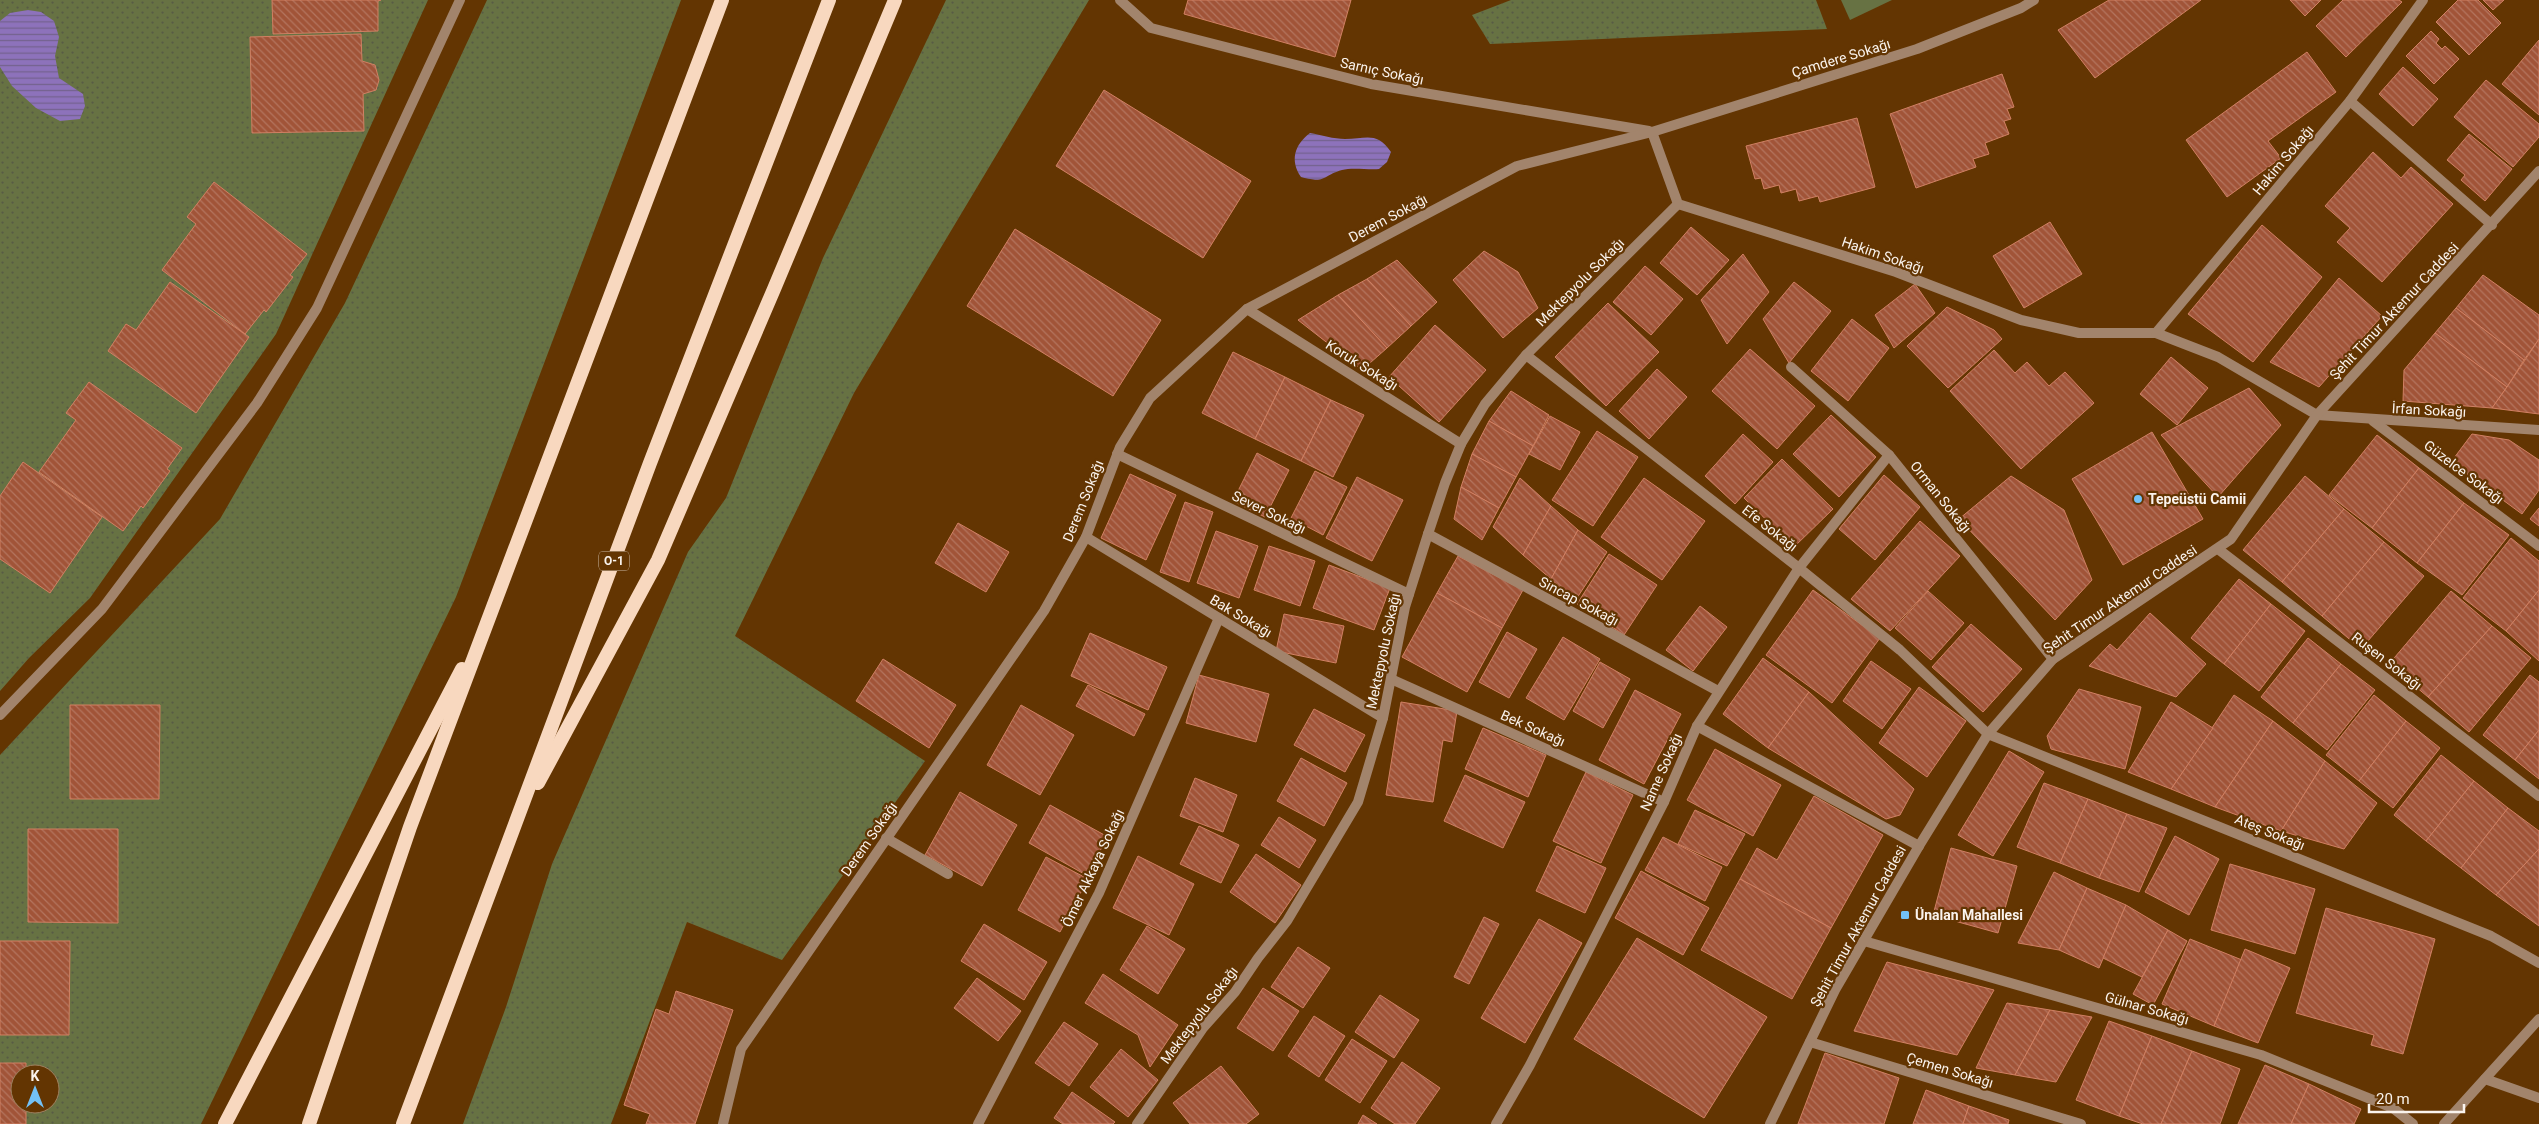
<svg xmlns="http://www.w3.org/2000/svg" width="2539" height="1124" font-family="Roboto,sans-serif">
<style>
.grass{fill:url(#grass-dots);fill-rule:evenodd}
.park{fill:#677243}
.water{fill:url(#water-rules)}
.building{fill:url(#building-back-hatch);stroke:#d18063}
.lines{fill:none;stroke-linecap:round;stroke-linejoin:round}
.minor{stroke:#a2846c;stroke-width:10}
.tertiary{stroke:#a2846c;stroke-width:10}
.trunk{stroke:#f8d8bf;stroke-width:14}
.poi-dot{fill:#73c1f6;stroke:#633502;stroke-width:2}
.labels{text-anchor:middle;stroke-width:4.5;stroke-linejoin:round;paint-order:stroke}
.shield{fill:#633502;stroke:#cdbaa6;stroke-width:1}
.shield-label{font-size:12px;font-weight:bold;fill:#faf3ed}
.street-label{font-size:14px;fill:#faf3ed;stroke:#633502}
.poi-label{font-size:14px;font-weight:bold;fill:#faf3ed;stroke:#633502;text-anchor:start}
</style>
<defs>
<pattern id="grass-dots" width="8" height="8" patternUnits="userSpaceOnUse" patternTransform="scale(1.25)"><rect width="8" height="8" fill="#677243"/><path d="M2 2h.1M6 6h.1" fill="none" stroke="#585b45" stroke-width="1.8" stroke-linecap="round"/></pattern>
<pattern id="water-rules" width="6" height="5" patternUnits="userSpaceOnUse" patternTransform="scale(1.25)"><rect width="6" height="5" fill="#8d72bb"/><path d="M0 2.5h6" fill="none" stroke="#73628d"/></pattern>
<pattern id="building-back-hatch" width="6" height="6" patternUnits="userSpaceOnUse" patternTransform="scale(1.25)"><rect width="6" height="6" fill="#a15438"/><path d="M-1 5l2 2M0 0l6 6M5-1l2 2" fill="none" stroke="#b4755f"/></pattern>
</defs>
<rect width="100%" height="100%" fill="#633502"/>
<g class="grass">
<polygon points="0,0 428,0 276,334 90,598 29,658 0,691"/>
<path d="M487 0H681L456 597 201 1124H0V755L220 519 345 303ZM20 1074H50V1104H20Z"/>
<polygon points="946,0 1089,0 854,393 735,636 925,761 782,960 687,922 611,1124 463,1124 506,1007 552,864 688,552 726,498 823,258"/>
<polygon points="1511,0 1816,0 1827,29 1490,44 1472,15"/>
</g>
<polygon class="park" points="1841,0 1892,0 1850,20"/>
<g class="water">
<polygon points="28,10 41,12 54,21 59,37 55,56 59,78 83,94 85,106 80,119 60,121 36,108 12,86 0,67 0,21 10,13"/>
<path d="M1310 133C1321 135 1334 139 1345 139 1366 139 1377 131 1391 152L1387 162 1379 169C1368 170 1352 167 1342 170 1321 176 1327 184 1301 177 1290 161 1294 145 1310 133Z"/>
</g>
<g class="building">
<polygon points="272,0 381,0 378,1 378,31 273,34"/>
<polygon points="1188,0 1351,0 1335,57 1184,14"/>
<polygon points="2109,0 2201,0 2095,78 2058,30"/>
<polygon points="2290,0 2321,0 2305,16"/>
<polygon points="2343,0 2399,0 2402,2 2346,57 2316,26"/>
<polygon points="2458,0 2478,0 2501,23 2469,55 2436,22"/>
<polygon points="2483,0 2504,0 2493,10"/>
<polygon points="2431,31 2439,39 2436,43 2442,49 2445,46 2459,59 2434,84 2406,56"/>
<polygon points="361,34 362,61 375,65 379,80 376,90 363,94 364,131 252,133 250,37"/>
<polygon points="2539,40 2539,115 2502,84"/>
<polygon points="2307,52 2336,92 2268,141 2281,158 2227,197 2186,140"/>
<polygon points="2403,67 2438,99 2413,126 2379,94"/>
<polygon points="2002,74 2014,107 2007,109 2011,119 2004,121 2009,134 1985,143 1989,154 1973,159 1976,167 1916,188 1890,114"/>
<polygon points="2486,80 2539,124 2539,137 2513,167 2454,117"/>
<polygon points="1104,90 1251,181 1203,258 1056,166"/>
<polygon points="1857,118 1875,187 1820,202 1818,196 1799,201 1796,189 1781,193 1779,185 1764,189 1761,178 1755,179 1746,146"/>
<polygon points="2469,134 2512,169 2485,201 2461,180 2465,175 2447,160"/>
<polygon points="2373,152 2401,178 2411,167 2453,204 2382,282 2337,242 2350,228 2325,206"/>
<polygon points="214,182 307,254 290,275 293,277 266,312 264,310 245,334 162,270 196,224 187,217"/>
<polygon points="2050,222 2082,274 2024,308 1993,256"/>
<polygon points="2262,225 2322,277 2253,362 2188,314"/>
<polygon points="1691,227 1729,260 1697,295 1660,263"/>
<polygon points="1015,229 1161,320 1113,396 967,306"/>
<polygon points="1484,251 1518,272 1538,308 1503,338 1453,280"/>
<polygon points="1743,254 1769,292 1727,344 1701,300"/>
<polygon points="1397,260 1437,302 1411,326 1367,279"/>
<polygon points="1645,266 1683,299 1651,335 1613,302"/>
<polygon points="2483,275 2539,315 2539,339 2524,360 2456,308"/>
<polygon points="2339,278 2382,316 2319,387 2270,362"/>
<polygon points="1367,279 1411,326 1387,348 1338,295"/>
<polygon points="170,282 249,337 196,413 108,351 126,324 136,330"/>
<polygon points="1794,282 1831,311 1789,363 1763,319"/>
<polygon points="1915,284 1935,313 1894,348 1875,315"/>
<polygon points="1338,295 1387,348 1362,370 1298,320"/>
<polygon points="1608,303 1659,352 1606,406 1555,357"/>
<polygon points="1947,307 1994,330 2002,339 1948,388 1907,346"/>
<polygon points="2456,308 2524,360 2507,387 2435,333"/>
<polygon points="1852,319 1889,348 1848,401 1811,371"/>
<polygon points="1435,325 1486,370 1439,422 1389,377"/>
<polygon points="2435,333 2507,387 2492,408 2403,401 2404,370"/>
<polygon points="2539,339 2539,414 2492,408 2507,387"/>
<polygon points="1750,349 1815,406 1777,449 1712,391"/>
<polygon points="1994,350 2015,373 2027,362 2049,386 2065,372 2094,403 2021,469 1950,391"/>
<polygon points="1233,352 1285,377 1255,439 1202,413"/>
<polygon points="2171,357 2208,388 2177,425 2140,394"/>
<polygon points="1657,369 1687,397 1649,439 1619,411"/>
<polygon points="1285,377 1331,400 1301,461 1255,439"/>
<polygon points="89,382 182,448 167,469 170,471 143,508 141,506 123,531 39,472 76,420 66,413"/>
<polygon points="2249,388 2281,425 2218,497 2161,435"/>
<polygon points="1511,391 1549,415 1533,446 1489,421"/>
<polygon points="1331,400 1364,415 1333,477 1301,461"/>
<polygon points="1831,415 1876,457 1839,497 1793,454"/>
<polygon points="1550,416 1580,432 1560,470 1529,454"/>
<polygon points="1489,421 1533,446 1516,477 1472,454"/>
<polygon points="1597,431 1638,457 1593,526 1552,500"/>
<polygon points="2152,432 2203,519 2123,565 2072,479"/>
<polygon points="1743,434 1773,462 1735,504 1705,476"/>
<polygon points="2472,434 2509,440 2539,460 2539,490 2522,514 2451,462"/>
<polygon points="2377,435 2419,468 2372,528 2329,495"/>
<polygon points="1257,453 1289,470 1265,517 1233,501"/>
<polygon points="1472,454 1516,477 1499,508 1461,487"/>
<polygon points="1782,459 1833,509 1794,547 1744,498"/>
<polygon points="23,462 102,517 50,593 0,559 0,496"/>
<polygon points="2419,468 2464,503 2417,563 2372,528"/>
<polygon points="1315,471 1347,487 1323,535 1291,518"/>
<polygon points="1130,474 1176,495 1146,560 1101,538"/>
<polygon points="1884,475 1920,507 1875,560 1839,529"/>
<polygon points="2011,476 2064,510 2092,580 2055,620 1959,519"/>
<polygon points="2305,476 2344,509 2282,582 2243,550"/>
<polygon points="1357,477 1403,500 1372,561 1326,538"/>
<polygon points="1520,478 1551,506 1523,555 1493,527"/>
<polygon points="1644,478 1705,521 1662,580 1601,537"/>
<polygon points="1461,487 1499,508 1482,540 1454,519"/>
<polygon points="1185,502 1213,512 1189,582 1160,572"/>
<polygon points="2464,503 2509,535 2462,595 2417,563"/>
<polygon points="1551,506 1578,530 1551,579 1523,555"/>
<polygon points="2539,508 2539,526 2530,519"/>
<polygon points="2344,509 2384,542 2322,616 2282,582"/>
<polygon points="1920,521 1960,556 1890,631 1851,599"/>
<polygon points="958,523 1009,552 986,592 935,563"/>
<polygon points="1578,530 1607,552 1575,601 1551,579"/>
<polygon points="1216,531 1258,546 1239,598 1197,583"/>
<polygon points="2511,538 2539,561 2539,590 2506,631 2463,598"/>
<polygon points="2384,542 2424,576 2361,649 2322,616"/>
<polygon points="1269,546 1315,561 1300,606 1254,590"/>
<polygon points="1609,554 1657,585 1624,635 1577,604"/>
<polygon points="1458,556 1523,590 1502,628 1437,593"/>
<polygon points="1329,565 1390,588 1374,630 1313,608"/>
<polygon points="2239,579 2271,604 2224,664 2191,638"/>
<polygon points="1813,590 1880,638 1832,703 1766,655"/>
<polygon points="2539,590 2539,661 2506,631"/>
<polygon points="1928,591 1964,623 1931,660 1895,628"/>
<polygon points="2451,591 2492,626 2428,697 2389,664"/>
<polygon points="1437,593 1502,628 1467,692 1402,657"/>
<polygon points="2271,604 2305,631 2259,691 2224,664"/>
<polygon points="1700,606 1727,627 1693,671 1666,650"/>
<polygon points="2150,613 2206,664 2176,697 2089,666 2110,644 2117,650"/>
<polygon points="1284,614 1344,626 1336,663 1276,651"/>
<polygon points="1971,624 2022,669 1983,712 1932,667"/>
<polygon points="2492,626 2531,658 2469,732 2428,697"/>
<polygon points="1507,632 1537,649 1509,698 1479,682"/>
<polygon points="1090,633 1167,667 1148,710 1071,676"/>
<polygon points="1563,637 1600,659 1564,720 1526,698"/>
<polygon points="2308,638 2341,664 2293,723 2261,697"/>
<polygon points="1763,658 1809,692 1768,748 1723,714"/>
<polygon points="883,659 956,705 929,748 856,701"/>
<polygon points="1871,661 1911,689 1882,729 1843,701"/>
<polygon points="1600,662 1630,679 1603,728 1573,711"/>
<polygon points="2341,664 2375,690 2327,750 2293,723"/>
<polygon points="1199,675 1269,694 1256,742 1186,723"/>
<polygon points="2530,675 2539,682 2539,730 2515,760 2483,735"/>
<polygon points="1088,685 1145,714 1134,736 1076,706"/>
<polygon points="1919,687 1966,721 1927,777 1879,743"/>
<polygon points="2079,689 2141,707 2125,769 2051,749 2047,736"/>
<polygon points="1635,690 1681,714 1644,784 1599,760"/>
<polygon points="1809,692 1914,789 1900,815 1886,819 1768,748"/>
<polygon points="2234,695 2273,721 2215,807 2171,789"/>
<polygon points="2374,695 2406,721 2359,781 2326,755"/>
<polygon points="1401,702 1457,711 1452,742 1443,740 1433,802 1386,795"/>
<polygon points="2171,702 2213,728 2171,789 2128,772"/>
<polygon points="70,705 160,705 159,799 70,799"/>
<polygon points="1021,705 1074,735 1040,795 987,765"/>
<polygon points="1314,709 1365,735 1345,772 1294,745"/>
<polygon points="2273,721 2325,761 2281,831 2215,807"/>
<polygon points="2406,721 2440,748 2393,808 2359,781"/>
<polygon points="1483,728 1546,755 1528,797 1465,769"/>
<polygon points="2539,730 2539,779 2515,760"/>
<polygon points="1715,749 1781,785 1753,836 1687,800"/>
<polygon points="2009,751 2044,772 1993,856 1958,835"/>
<polygon points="2441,755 2474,781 2426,841 2394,815"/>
<polygon points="1301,758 1347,783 1324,826 1277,801"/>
<polygon points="2325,761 2377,803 2344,849 2281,831"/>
<polygon points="1586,772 1633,795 1601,863 1553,841"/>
<polygon points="1465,775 1525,802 1503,848 1444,821"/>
<polygon points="1195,778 1237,795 1223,832 1180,816"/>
<polygon points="2474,781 2508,808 2461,868 2426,841"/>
<polygon points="2044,783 2088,799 2060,863 2017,847"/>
<polygon points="960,792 1017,825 982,886 925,855"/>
<polygon points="1814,796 1883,835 1831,928 1740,879 1757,848 1777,860"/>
<polygon points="2088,799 2127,814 2099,878 2060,863"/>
<polygon points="1050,805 1108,837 1086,875 1029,843"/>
<polygon points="2508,808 2539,831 2539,849 2496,895 2461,868"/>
<polygon points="1695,810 1745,834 1727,866 1678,844"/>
<polygon points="2127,814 2167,828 2139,892 2099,878"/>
<polygon points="1279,817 1316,840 1299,868 1261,845"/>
<polygon points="1199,826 1239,845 1221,883 1180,864"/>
<polygon points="28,829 118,829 118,923 28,922"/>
<polygon points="2175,836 2219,859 2189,915 2145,892"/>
<polygon points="1663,837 1722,867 1705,901 1645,870"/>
<polygon points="1557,846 1606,868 1585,913 1536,891"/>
<polygon points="1951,848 2017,866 1998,933 1933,915"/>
<polygon points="2539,849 2539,926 2496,895"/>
<polygon points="1256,854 1301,885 1275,923 1230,892"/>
<polygon points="1138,856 1194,884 1169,935 1113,908"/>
<polygon points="1046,857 1088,879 1060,932 1018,910"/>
<polygon points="2230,864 2315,889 2295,954 2211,930"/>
<polygon points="1641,871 1709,908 1683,955 1615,918"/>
<polygon points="2054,872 2087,888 2059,950 2018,943"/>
<polygon points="1740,879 1831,928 1792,999 1701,950"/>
<polygon points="2087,888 2126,905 2099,968 2059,950"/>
<polygon points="2126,905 2168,930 2142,977 2103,958"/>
<polygon points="2326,908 2435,939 2403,1054 2371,1045 2374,1035 2296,1013"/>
<polygon points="1484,917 1499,924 1469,984 1454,977"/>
<polygon points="1539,919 1582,943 1525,1043 1481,1018"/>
<polygon points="984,924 1047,962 1024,1000 961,961"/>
<polygon points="1147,926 1185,949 1158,994 1120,970"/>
<polygon points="2168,930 2187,941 2153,1005 2133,994"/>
<polygon points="1637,938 1767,1017 1704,1118 1574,1039"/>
<polygon points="2190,939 2242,960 2214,1026 2162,1004"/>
<polygon points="0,941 70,941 69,1035 0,1035"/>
<polygon points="1298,947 1330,968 1303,1008 1271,987"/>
<polygon points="2245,949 2290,968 2258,1043 2214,1026"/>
<polygon points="1887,962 1994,990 1957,1055 1854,1031"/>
<polygon points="1103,974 1178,1025 1150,1067 1138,1035 1085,1003"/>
<polygon points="977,978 1021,1011 998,1041 954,1008"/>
<polygon points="1263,988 1299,1011 1273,1051 1237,1028"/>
<polygon points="676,991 733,1010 695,1124 646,1124 650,1114 624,1105 656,1009 669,1014"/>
<polygon points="1380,995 1419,1020 1394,1058 1355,1032"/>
<polygon points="2007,1003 2050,1010 2015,1075 1976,1068"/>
<polygon points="2050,1010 2092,1017 2056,1082 2015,1075"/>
<polygon points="1314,1016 1345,1036 1319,1077 1288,1056"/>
<polygon points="2109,1021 2152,1036 2119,1116 2076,1100"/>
<polygon points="1064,1022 1098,1044 1069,1086 1035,1063"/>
<polygon points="2152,1036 2192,1051 2161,1124 2143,1124 2119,1116"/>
<polygon points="1352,1039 1387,1061 1360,1103 1325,1080"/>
<polygon points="1121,1049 1158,1080 1128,1117 1090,1087"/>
<polygon points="2192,1051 2240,1069 2220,1124 2161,1124"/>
<polygon points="1825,1053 1899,1078 1884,1124 1798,1124"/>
<polygon points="1402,1062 1440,1088 1415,1124 1395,1124 1371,1108"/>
<polygon points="0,1063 26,1063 26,1074 20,1074 20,1104 26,1104 26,1124 0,1124"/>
<polygon points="2265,1065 2309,1084 2291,1124 2238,1124"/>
<polygon points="1221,1066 1259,1114 1246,1124 1190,1124 1173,1103"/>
<polygon points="2309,1084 2361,1109 2354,1124 2291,1124"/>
<polygon points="1926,1090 1969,1106 1963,1124 1913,1124"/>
<polygon points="1072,1092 1115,1122 1113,1124 1063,1124 1054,1118"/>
<polygon points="1969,1106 2009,1120 2008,1124 1963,1124"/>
<polygon points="1363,1115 1377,1124 1358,1124"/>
</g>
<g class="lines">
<g class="minor">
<polyline points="1120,0 1151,28 1371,84 1649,131"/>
<polyline points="2350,101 2492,225"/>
<polyline points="1652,132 1678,204 1896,272 2021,320 2079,333 2156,333 2218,357 2317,415 2539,430"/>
<polyline points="1247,309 1461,444"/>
<polyline points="2156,333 2350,101 2423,0"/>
<polyline points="1526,355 1799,568 1900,650 1988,734 2491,936 2539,963"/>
<polyline points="1791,367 1889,455 2053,659"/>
<polyline points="2373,421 2539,546"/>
<polyline points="1117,454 1409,594"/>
<polyline points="1428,534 1718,691"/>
<polyline points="1086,537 1383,718"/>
<polyline points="2218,549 2539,796"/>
<polyline points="1391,679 1664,802"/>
<polyline points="0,715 102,609 257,403 317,308 460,0"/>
<polyline points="1697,726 1919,846"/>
<polyline points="886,838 948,874"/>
<polyline points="1864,941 2261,1055 2393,1108 2413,1124"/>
<polyline points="1810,1042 2081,1124"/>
<polyline points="2485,1079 2539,1098"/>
<polyline points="723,1124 741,1049 1044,611 1086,537 1120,447 1150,398 1247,309 1517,166 1652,132 1917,49 2021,8 2034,0"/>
<polyline points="978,1124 1099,893 1219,618"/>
<polyline points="1137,1124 1203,1028 1235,992 1258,958 1287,921 1358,802 1383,718 1405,607 1428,534 1445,483 1461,444 1485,404 1526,355 1678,204"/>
<polyline points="1496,1124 1530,1065 1664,802 1697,726 1799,568 1889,455"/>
<polyline points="2444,1124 2539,1019"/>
</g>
<polyline class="tertiary" points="1770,1124 1835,990 1919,846 1988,734 2053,659 2231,539 2317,415 2539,171"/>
<g class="trunk">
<polyline points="538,783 658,560 774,289 895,0"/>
<polyline points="225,1124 462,669"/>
<polyline points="309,1124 410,827 722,0"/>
<polyline points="403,1124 650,463 829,0"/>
</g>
</g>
<g class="poi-dot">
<circle cx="2138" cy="499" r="5"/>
<rect x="1900" y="910" width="10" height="10" rx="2.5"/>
</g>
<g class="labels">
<rect class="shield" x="599" y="551.5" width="30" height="19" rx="4"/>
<g class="shield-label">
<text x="614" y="565">O-1</text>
</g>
<g class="street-label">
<text transform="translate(1841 58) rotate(-17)" y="5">Çamdere Sokağı</text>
<text transform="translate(1382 71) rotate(12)" y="5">Sarnıç Sokağı</text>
<text transform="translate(2283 160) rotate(-50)" y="5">Hakim Sokağı</text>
<text transform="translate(1388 218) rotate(-28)" y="5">Derem Sokağı</text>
<text transform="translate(1883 255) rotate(19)" y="5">Hakim Sokağı</text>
<text transform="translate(1580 282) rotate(-45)" y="5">Mektepyolu Sokağı</text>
<text transform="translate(2394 311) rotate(-47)" y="5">Şehit Timur Aktemur Caddesi</text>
<text transform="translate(1362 365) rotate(32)" y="5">Koruk Sokağı</text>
<text transform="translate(2429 410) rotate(3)" y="5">İrfan Sokağı</text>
<text transform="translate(2464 472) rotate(37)" y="5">Güzelce Sokağı</text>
<text transform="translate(1941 497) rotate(51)" y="5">Orman Sokağı</text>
<text transform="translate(1083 501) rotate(-68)" y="5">Derem Sokağı</text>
<text transform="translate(1269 512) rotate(26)" y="5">Sever Sokağı</text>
<text transform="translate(1770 528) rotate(38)" y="5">Efe Sokağı</text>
<text transform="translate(2120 599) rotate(-34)" y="5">Şehit Timur Aktemur Caddesi</text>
<text transform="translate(1579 601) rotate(28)" y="5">Sincap Sokağı</text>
<text transform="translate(1241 616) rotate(31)" y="5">Bak Sokağı</text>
<text transform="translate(1383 651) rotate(-78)" y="5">Mektepyolu Sokağı</text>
<text transform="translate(2387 661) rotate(38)" y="5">Ruşen Sokağı</text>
<text transform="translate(1533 728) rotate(24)" y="5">Bek Sokağı</text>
<text transform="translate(1661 772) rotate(-66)" y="5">Name Sokağı</text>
<text transform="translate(2270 832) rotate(22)" y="5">Ateş Sokağı</text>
<text transform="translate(869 839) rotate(-55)" y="5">Derem Sokağı</text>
<text transform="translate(1093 868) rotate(-65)" y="5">Ömer Akkaya Sokağı</text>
<text transform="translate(1858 926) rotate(-61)" y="5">Şehit Timur Aktemur Caddesi</text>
<text transform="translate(2147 1008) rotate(16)" y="5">Gülnar Sokağı</text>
<text transform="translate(1199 1015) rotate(-53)" y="5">Mektepyolu Sokağı</text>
<text transform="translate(1950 1070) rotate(17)" y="5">Çemen Sokağı</text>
</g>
<g class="poi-label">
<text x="2148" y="504">Tepeüstü Camii</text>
<text x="1915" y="920">Ünalan Mahallesi</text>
</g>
</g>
<g transform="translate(35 1089)"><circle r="24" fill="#633502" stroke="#9f8160"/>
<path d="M0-4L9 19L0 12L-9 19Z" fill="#73c1f6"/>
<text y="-8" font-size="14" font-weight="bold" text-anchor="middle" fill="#faf3ed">K</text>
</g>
<path d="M2369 1104v8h95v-8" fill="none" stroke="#faf3ed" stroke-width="2.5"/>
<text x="2376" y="1104" font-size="15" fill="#faf3ed" stroke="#633502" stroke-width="4" paint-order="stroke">20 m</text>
</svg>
